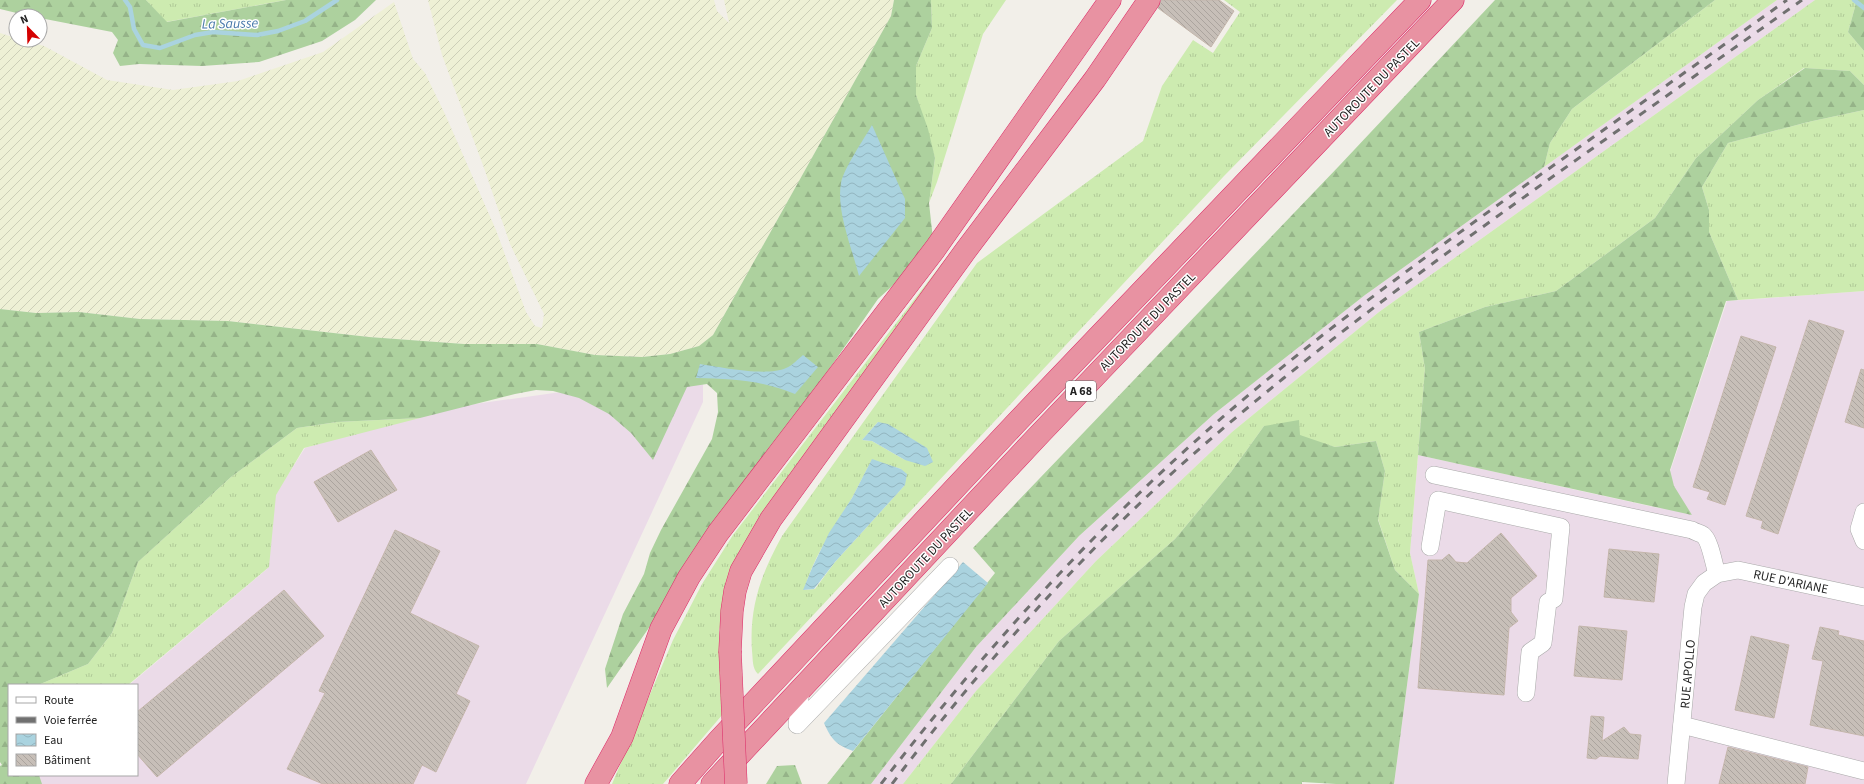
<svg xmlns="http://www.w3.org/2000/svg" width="1864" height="784" font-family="'Source Sans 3',sans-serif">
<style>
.industrial{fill:#ebdbe8}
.farmland{fill:url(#farmland-furrows)}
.grass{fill:url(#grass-tufts);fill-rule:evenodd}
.forest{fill:url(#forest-firs)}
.water{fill:url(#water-waves)}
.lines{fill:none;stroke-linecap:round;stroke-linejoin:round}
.stream{stroke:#aad3df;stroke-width:4.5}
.building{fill:url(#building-back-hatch);stroke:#c4b6ab}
.minor-casing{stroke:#a9a9a9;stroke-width:18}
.highway-casing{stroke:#dc2a67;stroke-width:23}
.minor{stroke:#fff;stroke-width:17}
.highway{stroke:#e892a2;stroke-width:22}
.rail{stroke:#707070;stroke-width:3;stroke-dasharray:8 8;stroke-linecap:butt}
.highway-bridge-casing{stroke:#dc2a67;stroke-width:23;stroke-linecap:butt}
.highway-bridge{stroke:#e892a2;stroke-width:22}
.labels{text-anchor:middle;stroke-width:3;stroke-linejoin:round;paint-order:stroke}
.shield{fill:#fff;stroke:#646464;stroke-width:1}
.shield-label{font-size:12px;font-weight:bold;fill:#222}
.street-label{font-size:13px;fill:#222;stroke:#fff}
.water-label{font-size:14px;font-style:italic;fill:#4a7aab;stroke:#fff}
</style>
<defs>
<pattern id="farmland-furrows" width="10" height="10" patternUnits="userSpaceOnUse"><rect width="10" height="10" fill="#eef0d5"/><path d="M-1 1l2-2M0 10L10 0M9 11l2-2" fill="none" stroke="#ccceb7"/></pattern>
<pattern id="grass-tufts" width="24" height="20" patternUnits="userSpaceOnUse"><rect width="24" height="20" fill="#cdebb0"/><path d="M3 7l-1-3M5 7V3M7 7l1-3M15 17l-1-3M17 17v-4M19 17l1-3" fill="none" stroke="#b0c997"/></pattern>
<pattern id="forest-firs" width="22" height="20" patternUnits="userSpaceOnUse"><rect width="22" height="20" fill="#add19e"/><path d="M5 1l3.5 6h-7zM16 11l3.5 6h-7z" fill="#95b388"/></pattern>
<pattern id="water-waves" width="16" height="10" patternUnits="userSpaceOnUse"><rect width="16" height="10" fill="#aad3df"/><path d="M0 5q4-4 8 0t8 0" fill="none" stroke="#92b5bf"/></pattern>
<pattern id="building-back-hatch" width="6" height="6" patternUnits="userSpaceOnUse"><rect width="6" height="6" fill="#c7bfb8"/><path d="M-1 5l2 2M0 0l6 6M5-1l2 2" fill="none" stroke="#aba49e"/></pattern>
</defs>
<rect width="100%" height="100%" fill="#f2efe9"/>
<g class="industrial">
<polygon points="1777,0 1815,0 1379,312 1232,432 1096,561 976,691 903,784 871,784 976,647 1079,536 1214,414 1365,295"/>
<polygon points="1864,291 1864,784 1394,784 1419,594 1410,553 1418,455 1658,508 1727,301"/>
<polygon points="703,372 703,402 526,784 21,784 18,775 137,775 137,685 129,685 267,569 273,498 305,448 369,428 468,405"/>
</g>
<polygon class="farmland" points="428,0 714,0 717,11 729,23 724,0 894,0 891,16 713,335 699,346 670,354 642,357 595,355 537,344 464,344 369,337 228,321 140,319 79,312 36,313 0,309 0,33 16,38 16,40 23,40 44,46 107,80 173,90 238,81 323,52 394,2 413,59 425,73 445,114 496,230 526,312 535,326 542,328 544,314 510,244 484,168 442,55"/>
<g class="grass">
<polygon points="146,0 286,0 166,22"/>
<polygon points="931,0 1006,0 983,34 937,182 929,203 935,158 916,95 916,66 932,28"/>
<path d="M1224 0H1397L1224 176 758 674C752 668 753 660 752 651 749 607 761 574 782 536L977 263 1143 141 1162 86 1193 40 1213 53 1240 12ZM878 422 905 460 872 441 862 440ZM872 460 901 469 905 485 835 562 815 589 804 590C814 555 834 528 852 498 859 485 865 472 872 460Z"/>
<polygon points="1715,0 1777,0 1544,167 1550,143 1572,109"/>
<polygon points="1815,0 1857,0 1848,32 1864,51 1864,85 1850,71 1804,68 1758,100 1696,158 1655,218 1556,291 1485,307 1419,332 1425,369 1410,553 1419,594 1395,570 1378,519 1385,471 1376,441 1335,447 1264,426 1231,472 1175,539 1059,641 951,784 903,784 976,691 1096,561 1232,432 1379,312"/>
<polygon points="1864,110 1864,291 1738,300 1709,232 1709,210 1702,187 1728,143 1808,122"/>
<polygon points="960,240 747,546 719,630 723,714 663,784 612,784 673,640 702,584 733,535"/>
<polygon points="420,418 304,448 276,495 269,567 128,685 38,685 88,664 112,633 138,562 231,477 297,428 337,422"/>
</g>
<g class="forest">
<polygon points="0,0 146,0 167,22 286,0 376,0 355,20 322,41 259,62 202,66 139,64 120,66 113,53 118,40 112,32 40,18 40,16 29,16 0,9"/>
<polygon points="894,0 931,0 932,28 916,66 916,95 928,129 935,158 929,203 934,248 878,299 607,688 605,669 623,614 644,574 650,553 661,530 712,439 718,412 717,393 707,384 687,387 653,460 631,433 609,414 579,398 553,391 536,390 515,394 420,418 337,422 297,428 231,477 138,562 112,633 88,664 38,685 9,685 9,775 39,775 42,784 0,784 0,766 2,765 0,762 0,309 36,313 79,312 140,319 228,321 369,337 464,344 537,344 595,355 642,357 670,354 699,346 713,335 891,16"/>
<polygon points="1495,0 1715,0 1572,109 1550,143 1544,167 1365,295 1214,414 1079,536 976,647 871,784 827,784 995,573 973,548 1339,166"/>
<polygon points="1857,0 1864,0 1864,51 1848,32"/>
<polygon points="1805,68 1850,71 1864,85 1864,110 1808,122 1728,143 1702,187 1709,210 1709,232 1738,300 1726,301 1670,470 1674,486 1692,515 1418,455 1425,369 1419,332 1485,307 1556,291 1655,218 1696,158 1758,100"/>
<polygon points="1299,420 1300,435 1335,447 1376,441 1385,471 1378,520 1395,570 1419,594 1394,784 1336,784 1302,782 1302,784 951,784 1059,641 1175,539 1231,472 1264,426"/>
<polygon points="795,765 802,784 766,784 777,766"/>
</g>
<g class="water">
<path d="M872 125 905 199V218L859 276C852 248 836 211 841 183 844 168 864 139 872 125Z"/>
<path d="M803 355 818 367 795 394C761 380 732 379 696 378L700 364C720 367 767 377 786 368 792 366 798 359 803 355Z"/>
<polygon points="878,422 888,424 927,448 933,462 925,466 905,460 872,441 862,440"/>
<polygon points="872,459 901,469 907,474 905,485 835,562 814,589 803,590 812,568 829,533 852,498"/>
<path d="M963 562 988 583 853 751C836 745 831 739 824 723Z"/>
</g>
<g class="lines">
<g class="stream">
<polyline points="125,0 130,7 134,29 143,45 160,48 195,35 213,32 257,35 278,31 305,21 337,0"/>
<polyline points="1854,0 1864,8"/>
</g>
</g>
<g class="building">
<polygon points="1161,0 1219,0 1234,11 1211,47 1158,8"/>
<polygon points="1809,320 1844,331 1778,534 1761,528 1763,521 1746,516"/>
<polygon points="1741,336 1776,347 1725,505 1707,499 1710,492 1693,487"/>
<polygon points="1861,369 1864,370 1864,428 1845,422"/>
<polygon points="371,450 397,490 338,522 314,482"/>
<polygon points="395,530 440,551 410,613 479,646 456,694 470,701 436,772 422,765 413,784 323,784 287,769 325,693 319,691"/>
<polygon points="1501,533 1537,576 1511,598 1511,612 1518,621 1509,628 1504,695 1418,688 1428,560 1442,560 1449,554 1456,562 1467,563"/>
<polygon points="1609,549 1659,554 1654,602 1604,597"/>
<polygon points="284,590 324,636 157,777 137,754 137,712"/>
<polygon points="1579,626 1627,631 1622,680 1574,676"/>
<polygon points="1820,627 1839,631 1838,635 1864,641 1864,736 1810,725 1823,661 1812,659"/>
<polygon points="1751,636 1789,645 1774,718 1735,710"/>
<polygon points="1591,716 1604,717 1602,741 1624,727 1630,734 1641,735 1638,759 1600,756 1596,759 1587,758"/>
<polygon points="1728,747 1808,767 1805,784 1719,784"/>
</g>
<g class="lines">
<defs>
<g id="minor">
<path d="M1434 475 1692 530C1695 532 1700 533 1703 535 1710 540 1714 565 1717 574"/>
<polyline points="1864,512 1859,529 1864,541"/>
<polyline points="1430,547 1438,500 1561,527 1554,599 1548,602 1543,643 1530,652 1526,693"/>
<polyline points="801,689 797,725 950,566"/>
<polyline points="1682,725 1864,771"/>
<polyline points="1676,784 1693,607 1696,594 1704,583 1717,574 1738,570 1864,597"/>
</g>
<g id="highway">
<polyline points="730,651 732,611 735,591 741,571 771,519 966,250 1095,79 1149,0"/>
<polyline points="596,784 622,737 661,629 689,577 718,533 935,249 1110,0"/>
<polyline points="680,784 718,741 1015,424 1420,0"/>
<polyline points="712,784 1037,437 1453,0"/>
</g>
</defs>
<use href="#minor" class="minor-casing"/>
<use href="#highway" class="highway-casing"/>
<use href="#minor" class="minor"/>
<use href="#highway" class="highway"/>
<g class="rail">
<path d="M881 784C977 659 1082 542 1200 437 1300 348 1407 270 1516 192 1606 128 1697 64 1787 0"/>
<path d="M892 784C978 670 1075 561 1181 465 1299 360 1426 267 1555 175 1637 117 1720 58 1802 0"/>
</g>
<defs>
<polyline id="highway-bridge" points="730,651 736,784"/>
</defs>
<use href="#highway-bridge" class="highway-bridge-casing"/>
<use href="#highway-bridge" class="highway-bridge"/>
</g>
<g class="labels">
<rect class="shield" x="1066" y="381" width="30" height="20" rx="3"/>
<g class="shield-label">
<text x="1081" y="395">A 68</text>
</g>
<g class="street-label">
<text transform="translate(1371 87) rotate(-46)" y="5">AUTOROUTE DU PASTEL</text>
<text transform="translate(1147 321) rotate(-46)" y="5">AUTOROUTE DU PASTEL</text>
<text transform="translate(925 557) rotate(-47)" y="5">AUTOROUTE DU PASTEL</text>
<text transform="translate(1791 581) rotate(12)" y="5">RUE D'ARIANE</text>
<text transform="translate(1687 674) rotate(-85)" y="5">RUE APOLLO</text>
</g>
<g class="water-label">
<text transform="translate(230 23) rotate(-1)" y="5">La Sausse</text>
</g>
</g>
<rect x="8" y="684" width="130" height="92" fill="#ffffff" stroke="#a7a7a7"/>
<rect x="16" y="697" width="20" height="6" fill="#ffffff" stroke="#a7a7a7"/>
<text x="44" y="704" font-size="12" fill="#222222">Route</text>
<rect x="16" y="717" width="20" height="6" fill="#707070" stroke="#a7a7a7"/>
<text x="44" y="724" font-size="12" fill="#222222">Voie ferrée</text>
<rect x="16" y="734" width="20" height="12" fill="url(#water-waves)" stroke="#a7a7a7"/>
<text x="44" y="744" font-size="12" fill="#222222">Eau</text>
<rect x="16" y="754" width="20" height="12" fill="url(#building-back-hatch)" stroke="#a7a7a7"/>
<text x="44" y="764" font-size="12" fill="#222222">Bâtiment</text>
<g transform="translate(28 28) rotate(337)"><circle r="19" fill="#ffffff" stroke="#a7a7a7"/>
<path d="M0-3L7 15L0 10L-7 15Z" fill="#d40000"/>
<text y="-6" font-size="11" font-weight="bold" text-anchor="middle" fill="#222222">N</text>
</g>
</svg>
